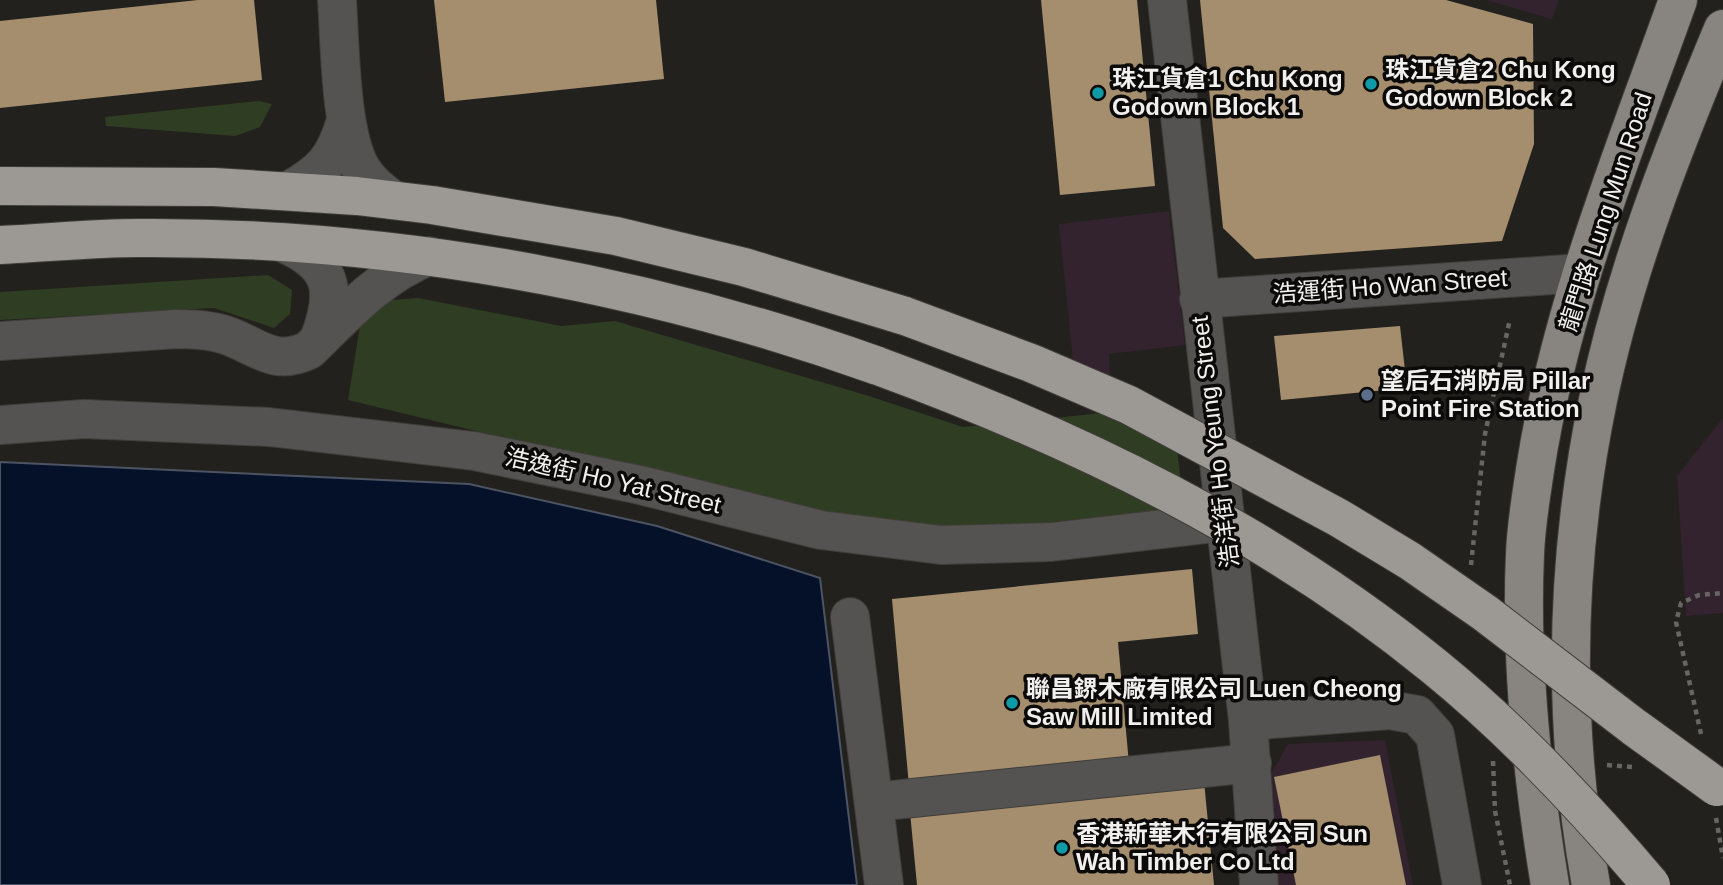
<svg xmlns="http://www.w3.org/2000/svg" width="1723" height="885" font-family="Helvetica,'Noto Sans TC',sans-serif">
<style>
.industrial{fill:#32232e}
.green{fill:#2f3d23}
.water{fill:#051128;stroke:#4c5463;stroke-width:2}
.building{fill:#a48e6e}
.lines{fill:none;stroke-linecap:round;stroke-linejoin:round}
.minor-casing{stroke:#403e3a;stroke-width:40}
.major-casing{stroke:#403e3a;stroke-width:40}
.highway-casing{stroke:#403e3a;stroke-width:40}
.path{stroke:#686663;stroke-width:4.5;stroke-dasharray:5 5;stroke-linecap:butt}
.minor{stroke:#545351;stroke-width:38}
.major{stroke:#888581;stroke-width:38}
.highway{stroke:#9c9894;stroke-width:38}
.highway-bridge-casing{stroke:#403e3a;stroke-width:40;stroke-linecap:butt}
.highway-bridge{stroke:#9c9894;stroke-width:38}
.culture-dot{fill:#0f9aa8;stroke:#0b0a09;stroke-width:2.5}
.service-dot{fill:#5c6f8a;stroke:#0b0a09;stroke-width:2.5}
.labels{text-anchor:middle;stroke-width:7;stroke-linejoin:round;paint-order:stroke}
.poi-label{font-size:24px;font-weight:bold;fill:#f2f0ee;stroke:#0b0a09;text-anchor:start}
.street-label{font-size:24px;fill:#f2f0ee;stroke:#0b0a09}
</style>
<rect width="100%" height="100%" fill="#23211d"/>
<g class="industrial">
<polygon points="1486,0 1559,0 1552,19"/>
<polygon points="1169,211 1185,345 1109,354 1111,388 1076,390 1059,224"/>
<polygon points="1723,418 1723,613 1686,616 1677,476"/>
<polygon points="1385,740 1413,885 1279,885 1269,777 1288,744"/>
</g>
<g class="green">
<polygon points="259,101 272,104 260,127 235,136 106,126 105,117"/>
<polygon points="268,275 292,290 290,314 274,328 214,308 0,320 0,292"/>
<polygon points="418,298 561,326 615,321 869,396 963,427 1172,406 1184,509 1022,525 956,528 886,523 699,485 348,400 360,326 381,301"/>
</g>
<polygon class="water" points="0,462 469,484 657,526 820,578 857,885 0,885"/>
<g class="building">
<polygon points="198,0 254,0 262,80 0,108 0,21"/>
<polygon points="434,0 656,0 664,79 445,102"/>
<polygon points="1041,0 1137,0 1155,186 1060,195"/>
<polygon points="1200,0 1446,0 1533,24 1534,144 1502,241 1255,259 1223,228"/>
<polygon points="1400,326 1407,388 1281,400 1274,336"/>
<polygon points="1192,569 1198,634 1118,642 1129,764 909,786 892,599"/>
<polygon points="1380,755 1406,885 1296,885 1274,777"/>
<polygon points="1204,781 1214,885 917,885 910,812"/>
</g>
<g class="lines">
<defs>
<g id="minor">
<path d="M337 0C340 43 340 135 362 170 370 183 381 191 393 200"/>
<polyline points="1167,0 1248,721 1259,885"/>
<path d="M288 191C323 172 335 158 346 120"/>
<path d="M281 242C333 264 338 289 319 340"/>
<polyline points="1199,299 1582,273"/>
<path d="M0 341 177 329C195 329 214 330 231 337 261 349 276 366 309 350 346 314 380 276 429 256"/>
<polyline points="0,425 84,419 269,427 474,451 640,485 821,530 941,545 1051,542 1224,522"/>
<polyline points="850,617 884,885"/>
<polyline points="1248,721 1390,710 1417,715 1435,735 1462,885"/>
<polyline points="874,802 1252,763"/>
</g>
<g id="major">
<path d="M1550 885C1532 776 1520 664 1525 554 1526 525 1531 497 1535 470 1560 307 1623 154 1678 0"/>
<path d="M1591 885C1562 725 1565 560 1598 400 1624 273 1673 149 1723 29"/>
</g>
<g id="highway">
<polyline points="0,186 214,187 357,196 432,205 616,236 744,267 905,316"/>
<path d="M0 245C46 243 92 238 137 238 389 236 642 282 878 366"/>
</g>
</defs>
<use href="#minor" class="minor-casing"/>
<use href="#major" class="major-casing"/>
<use href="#highway" class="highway-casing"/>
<g class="path">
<polyline points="1471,565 1485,434 1510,319"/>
<polyline points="1701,734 1676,622 1681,603 1699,595 1723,593"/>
<polyline points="1493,761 1495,811 1510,885"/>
<polyline points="1607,765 1633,767"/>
<polyline points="1716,818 1723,858"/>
</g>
<use href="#minor" class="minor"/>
<use href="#major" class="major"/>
<use href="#highway" class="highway"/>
<defs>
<g id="highway-bridge">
<polyline points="905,316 1031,363 1129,405 1339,518 1410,561 1485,613 1634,727 1717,787"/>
<path d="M878 366C1077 439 1270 532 1435 667 1515 732 1585 807 1651 885"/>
</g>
</defs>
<use href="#highway-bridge" class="highway-bridge-casing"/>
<use href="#highway-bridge" class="highway-bridge"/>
</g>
<g class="culture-dot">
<circle cx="1371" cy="84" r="7"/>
<circle cx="1098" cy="93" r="7"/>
<circle cx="1012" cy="703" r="7"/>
<circle cx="1062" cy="848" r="7"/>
</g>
<circle class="service-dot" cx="1367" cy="395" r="7"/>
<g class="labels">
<g class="poi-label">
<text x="1385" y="78">珠江貨倉2 Chu Kong<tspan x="1385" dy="28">Godown Block 2</tspan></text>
<text x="1112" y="87">珠江貨倉1 Chu Kong<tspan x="1112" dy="28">Godown Block 1</tspan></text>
<text x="1381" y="389">望后石消防局 Pillar<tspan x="1381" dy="28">Point Fire Station</tspan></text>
<text x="1026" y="697">聯昌鎅木廠有限公司 Luen Cheong<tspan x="1026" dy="28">Saw Mill Limited</tspan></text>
<text x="1076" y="842">香港新華木行有限公司 Sun<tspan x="1076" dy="28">Wah Timber Co Ltd</tspan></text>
</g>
<g class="street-label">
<text transform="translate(1606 212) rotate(-72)" y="8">龍門路 Lung Mun Road</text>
<text transform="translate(1390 286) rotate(-4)" y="8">浩運街 Ho Wan Street</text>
<text transform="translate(1215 442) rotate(-97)" y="8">浩洋街 Ho Yeung Street</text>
<text transform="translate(613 481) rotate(13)" y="8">浩逸街 Ho Yat Street</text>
</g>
</g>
</svg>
